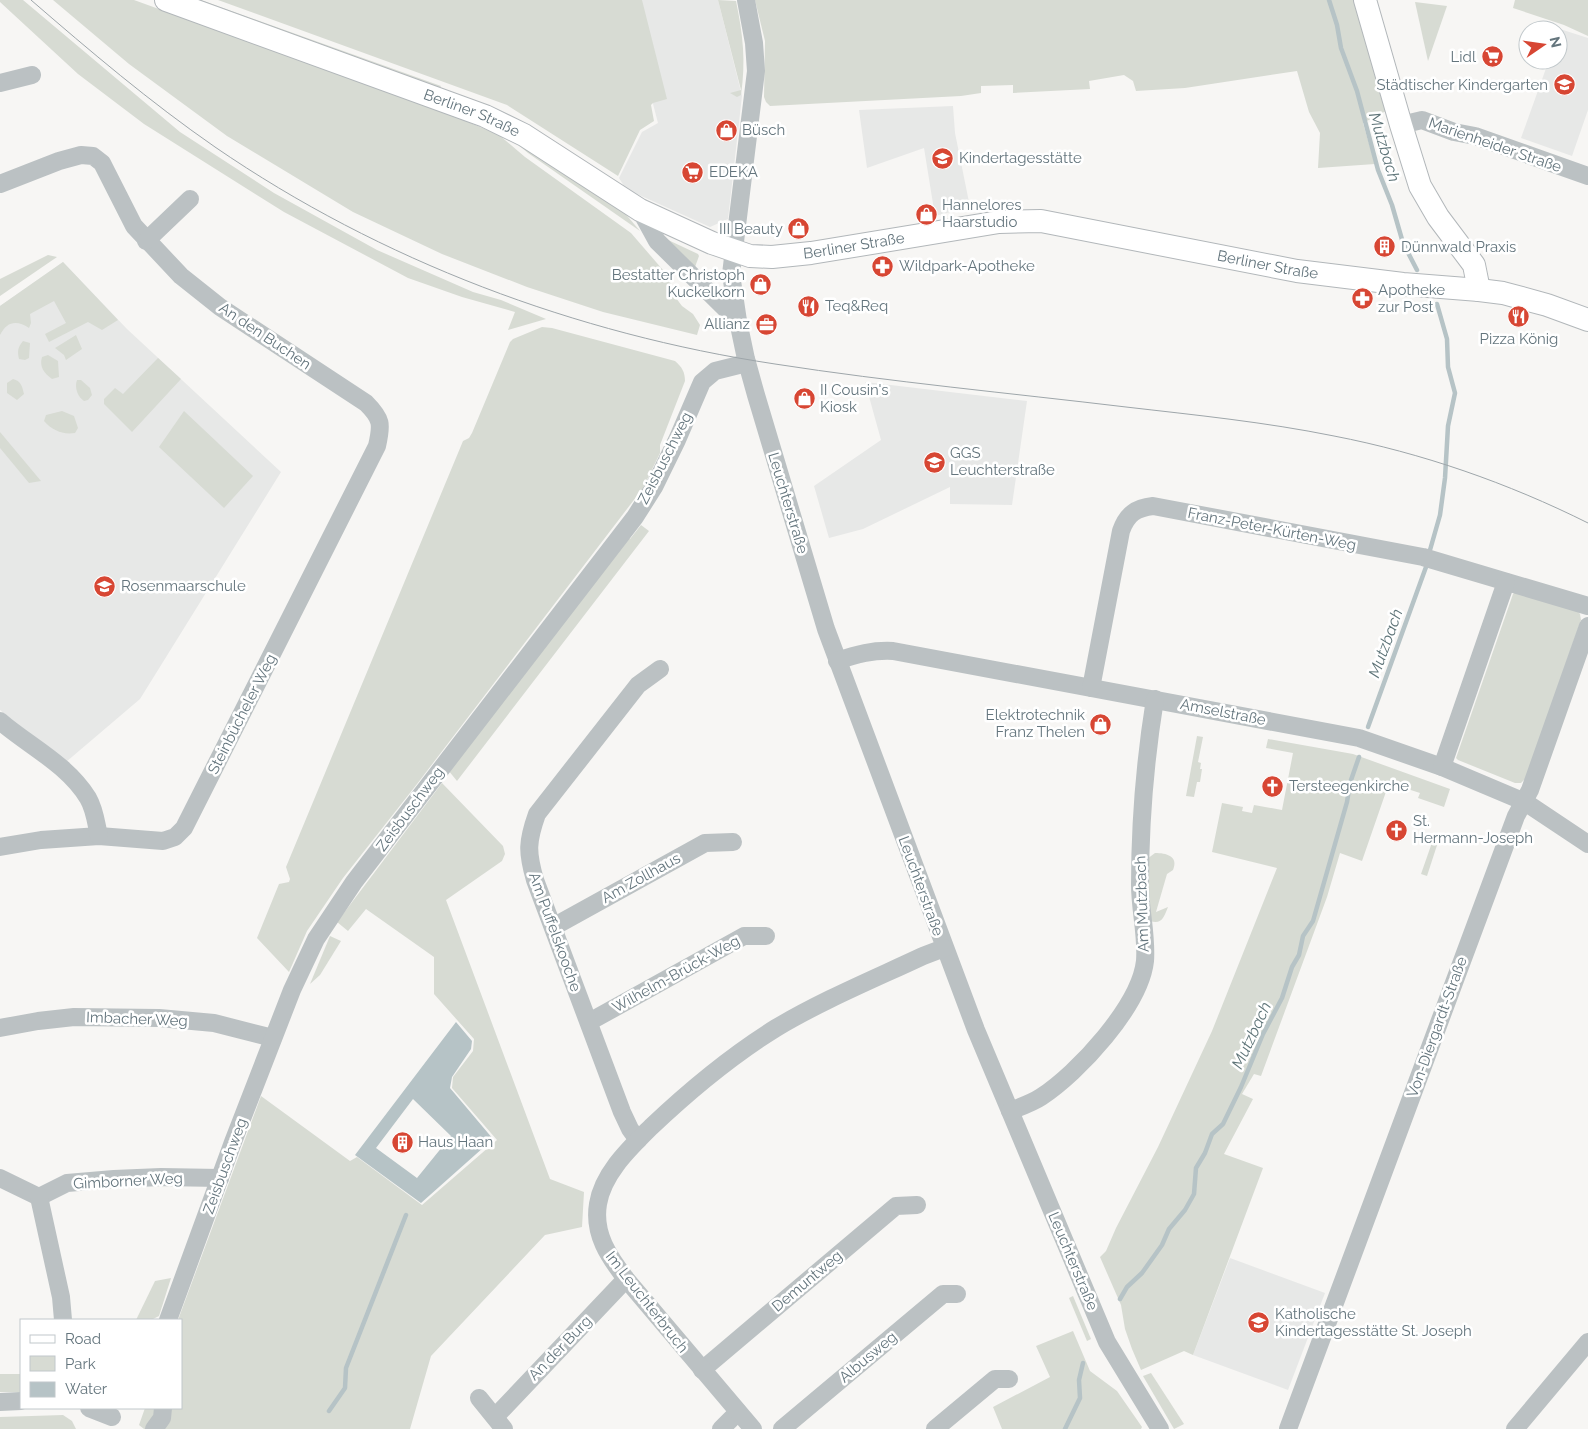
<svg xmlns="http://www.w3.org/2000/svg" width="1588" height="1429" font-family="Raleway,sans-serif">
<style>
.built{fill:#e7e8e7}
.green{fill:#d7dbd3}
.water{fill:#b6c3c6;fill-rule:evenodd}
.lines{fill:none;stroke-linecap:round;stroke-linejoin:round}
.stream{stroke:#b6c3c6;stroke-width:4.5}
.major-casing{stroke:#b2b7ba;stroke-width:24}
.minor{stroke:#bbc1c3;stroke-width:18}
.major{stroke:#fff;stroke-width:22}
.tram{stroke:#9ea6aa;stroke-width:1}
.labels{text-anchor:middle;stroke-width:5;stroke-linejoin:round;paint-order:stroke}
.poi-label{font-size:15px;fill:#64757d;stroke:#fff;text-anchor:start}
.street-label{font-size:15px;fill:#64757d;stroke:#fff}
.water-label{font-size:16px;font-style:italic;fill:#5e7478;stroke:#fff}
</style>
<rect width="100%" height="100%" fill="#f7f6f4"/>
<g class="built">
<polygon points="626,0 718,0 742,96 728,219 710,227 626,189 619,178 642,132 658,123"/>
<polygon points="1560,29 1588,38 1588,110 1572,156 1521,138 1549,60 1558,60 1558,34"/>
<polygon points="953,106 955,133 970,207 935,216 924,148 867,168 859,110"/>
<polygon points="63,262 127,329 281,472 140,699 66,762 0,710 0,306"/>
<polygon points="865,382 1027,401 1012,505 950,504 950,487 863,529 829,538 814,486 881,440"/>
<polygon points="1230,1258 1325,1293 1288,1390 1193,1355"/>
</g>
<g class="green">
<polygon points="0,0 23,0 180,132 274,193 377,250 473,292 501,300 546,319 508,330 515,312 462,297 408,278 284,212 144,124 78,74 0,2"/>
<polygon points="53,0 134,0 449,114 499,135 525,157 631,233 669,277 673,294 682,306 693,314 700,325 697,335 603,312 527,287 442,254 353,212 227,136 129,64"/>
<polygon points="187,0 201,0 441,86 438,91"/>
<polygon points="218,0 642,0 667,99 653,103 651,105 654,121 640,130 618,176 507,105"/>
<path d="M718 0 736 1C743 35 746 61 741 95L737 97 730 93 741 90Z"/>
<polygon points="755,0 1355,0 1388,110 1363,123 1375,164 1318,168 1320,133 1309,112 1297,71 1185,88 1136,91 1133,81 1124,75 1089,81 1090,89 1013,93 1013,85 981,86 981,93 961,96 770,106 766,102 764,97 765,41"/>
<polygon points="1515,0 1588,0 1588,36 1564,25 1513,8"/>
<polygon points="1415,2 1447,6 1428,61"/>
<polygon points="502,131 623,211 640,231 528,153"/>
<polygon points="666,239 698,254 699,256 695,267"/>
<polygon points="48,255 57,257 0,296 0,279"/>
<path d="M63 262 118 320 102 330 88 322 49 342 45 334 66 323 54 301 30 314 31 323 29 328C17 320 7 321 0 335V306Z"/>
<path d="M542 327 552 328 675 361C682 367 685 372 685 381L660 445V453L643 488 417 784 343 878 307 931 289 972 257 938 279 884 289 882 290 879 286 867 463 441 469 438 472 433 510 342 513 339Z"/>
<polygon points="76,335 82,349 66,360 64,355 55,348"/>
<path d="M23 341 30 343 29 358 25 360 19 359C17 351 18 347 23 341Z"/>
<path d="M48 355 58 361 59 377 52 379C44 373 39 367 42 357Z"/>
<polygon points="158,358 181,379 132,432 104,404 104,399 115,388 123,394"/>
<path d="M13 379C21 381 22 386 24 394L17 400 7 393V383Z"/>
<path d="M77 380H81L90 388 92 395 88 400 84 401C78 397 74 388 77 380Z"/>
<path d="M62 411 74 416 78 428 75 433C62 435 52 430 44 421L46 415Z"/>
<polygon points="184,411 253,476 224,508 159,447"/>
<polygon points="0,432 41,481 29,483 0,448"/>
<polygon points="641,525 649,531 457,781 448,770 627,537 630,539"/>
<polygon points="1515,592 1576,609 1580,614 1581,620 1526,778 1521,783 1515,783 1458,760 1456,758 1513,594"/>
<polygon points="1197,736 1203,737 1198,762 1201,763 1200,769 1202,769 1200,782 1197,782 1194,797 1186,796"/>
<polygon points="1268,739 1353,754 1450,789 1444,807 1418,798 1420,793 1389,783 1362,861 1340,853 1327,897 1261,1076 1254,1074 1242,1094 1253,1099 1224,1154 1263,1168 1193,1355 1184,1351 1141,1370 1132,1349 1125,1329 1121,1305 1100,1257 1106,1251 1116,1228 1158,1147 1212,1031 1277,868 1212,852 1222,803 1243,807 1242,811 1252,813 1254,805 1282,810 1293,753 1266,748"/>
<polygon points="442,783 503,846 505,854 502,861 446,900 550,1179 584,1192 582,1227 545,1235 431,1356 410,1429 144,1429 139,1425 145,1408 181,1408 181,1320 178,1320 261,1096 350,1161 357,1157 422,1205 497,1140 452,1088 453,1077 473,1051 474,1039 434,994 434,957 366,909 348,931 337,922"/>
<polygon points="1435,834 1440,836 1427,876 1421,874"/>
<path d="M1155 853C1166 853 1179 856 1173 870L1167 874 1156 912 1168 907C1164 917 1162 925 1150 921L1146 896 1147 859Z"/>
<polygon points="330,936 341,941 320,975 310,984"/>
<polygon points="171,1278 159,1316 151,1320 136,1320 155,1281"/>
<polygon points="1073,1296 1091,1339 1087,1341 1069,1298"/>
<polygon points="1073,1331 1090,1371 1117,1391 1142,1427 1141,1429 1002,1429 993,1407 1050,1377 1036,1346"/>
<polygon points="1151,1373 1184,1424 1174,1429 1143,1376"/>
<rect x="0" y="1374" width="21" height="18"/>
<polygon points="63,1415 72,1421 76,1429 0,1429 0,1417"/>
</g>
<path class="water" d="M456 1022 472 1041 471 1049 452 1077 450 1088 493 1139 421 1203 355 1155ZM413 1099 451 1136 417 1178 376 1148Z"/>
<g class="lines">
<g class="stream">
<polyline points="1329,0 1337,25 1341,48 1357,91 1378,170 1392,205 1403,243 1417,270"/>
<polyline points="1430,550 1440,515 1445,478 1448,426 1455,393 1448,367 1447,339 1437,304"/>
<polyline points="1368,727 1426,567"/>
<polyline points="1120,1299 1127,1287 1142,1273 1162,1245 1169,1229 1185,1210 1194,1194 1196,1168 1205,1153 1212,1134 1223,1124 1241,1087 1263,1034 1282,998 1292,967 1299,955 1303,936 1313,921 1347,802 1350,783 1359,757"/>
<polyline points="329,1411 345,1388 346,1368 406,1215"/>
<polyline points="1065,1429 1080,1398 1079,1380 1083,1363"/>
</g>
<defs>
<g id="major">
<path id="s1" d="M166 0 485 116 524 135 640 210 712 243 750 256 772 257 811 253 999 222 1041 221 1297 271 1403 284 1479 290 1503 293 1547 305 1588 320"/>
<polyline points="1365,0 1401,125 1420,186 1438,217 1474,265 1479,290"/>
</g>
</defs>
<use href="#major" class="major-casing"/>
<g class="minor">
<polyline points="746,0 754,43 756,71 731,274 738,321 746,359 756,395 826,629 976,1030 1107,1342 1160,1429"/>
<polyline points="0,83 32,75"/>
<polyline points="1401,125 1422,120 1454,132 1475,136 1588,176"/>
<path d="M0 184 59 161 81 155 93 156 102 163 134 226 181 276 220 307 366 403C382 419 382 424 377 446L184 828 175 837 163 841 99 836 41 840 0 847"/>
<polyline points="640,210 657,241 738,321"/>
<polyline points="146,241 190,199"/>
<path d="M837 661C857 654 873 650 893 651L1359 738 1442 767 1525 802 1588 844"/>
<path d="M1091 688 1121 531C1127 514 1136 508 1153 506L1423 557 1588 606"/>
<path d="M0 721C29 746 67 764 88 798 95 810 96 823 99 836"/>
<polyline points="1442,767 1506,582"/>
<polyline points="553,927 705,843 733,842"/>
<polyline points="589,1022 744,936 766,936"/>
<polyline points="0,1028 38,1021 74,1017 159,1018 214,1023 273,1038"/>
<path d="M1010 1111C1020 1107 1032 1103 1041 1097 1078 1073 1140 1006 1145 961 1147 936 1140 910 1140 885 1140 822 1145 761 1155 699"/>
<path d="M638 1140 630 1129 622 1112 535 880C527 852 527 842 537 814L638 685 660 669"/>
<polyline points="0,1178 39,1197 67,1183 114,1179 161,1177 220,1178"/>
<polyline points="39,1197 61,1297 63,1320"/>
<polyline points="168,1320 233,1142 292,990 316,939 354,882 635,517 654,487 677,440 702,382 715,371 747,363"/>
<polyline points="702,1370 896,1206 917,1205"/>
<polyline points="479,1398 504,1429"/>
<polyline points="0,1402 21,1401"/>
<polyline points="89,1408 112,1417"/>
<polyline points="495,1417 626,1279"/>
<polyline points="154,1429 162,1418 163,1408"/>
<polyline points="721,1429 738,1412"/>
<path d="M753 1429 626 1279C609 1257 593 1234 598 1204 603 1173 630 1148 651 1127 690 1090 731 1056 776 1028 823 1000 874 979 923 956L944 948"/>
<polyline points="782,1429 943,1294 957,1294"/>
<polyline points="935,1429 995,1379 1009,1379"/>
<polyline points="1288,1429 1516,816 1530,790 1588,626"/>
<polyline points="1515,1429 1588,1342"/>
</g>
<use href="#major" class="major"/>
<path class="tram" d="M31 0C90 51 150 102 215 147 381 261 576 334 775 364 891 382 1009 393 1126 407 1195 415 1265 422 1334 436 1422 453 1508 483 1588 523"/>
</g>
<defs>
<symbol id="supermarket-disc" viewBox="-11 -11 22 22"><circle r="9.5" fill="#d74633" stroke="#fff"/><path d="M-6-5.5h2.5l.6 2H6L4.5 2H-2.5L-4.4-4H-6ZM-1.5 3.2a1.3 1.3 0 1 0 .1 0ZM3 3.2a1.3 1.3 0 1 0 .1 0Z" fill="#fff"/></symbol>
<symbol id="school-disc" viewBox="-11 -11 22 22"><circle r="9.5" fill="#d74633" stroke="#fff"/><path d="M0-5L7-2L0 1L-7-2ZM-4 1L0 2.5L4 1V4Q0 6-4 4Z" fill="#fff"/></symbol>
<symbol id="shop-disc" viewBox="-11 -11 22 22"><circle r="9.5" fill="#d74633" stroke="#fff"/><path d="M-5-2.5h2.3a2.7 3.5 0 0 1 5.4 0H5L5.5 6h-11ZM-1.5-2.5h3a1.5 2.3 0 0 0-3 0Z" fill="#fff"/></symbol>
<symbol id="building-disc" viewBox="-11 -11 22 22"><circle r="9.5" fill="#d74633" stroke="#fff"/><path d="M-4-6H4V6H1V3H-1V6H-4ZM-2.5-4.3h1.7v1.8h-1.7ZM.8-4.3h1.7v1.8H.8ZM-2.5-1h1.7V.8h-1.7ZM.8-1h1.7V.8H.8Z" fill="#fff"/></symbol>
<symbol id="pharmacy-disc" viewBox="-11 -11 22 22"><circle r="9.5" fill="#d74633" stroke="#fff"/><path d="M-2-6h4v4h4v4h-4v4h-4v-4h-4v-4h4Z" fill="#fff"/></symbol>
<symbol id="restaurant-disc" viewBox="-11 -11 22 22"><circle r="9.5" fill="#d74633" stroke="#fff"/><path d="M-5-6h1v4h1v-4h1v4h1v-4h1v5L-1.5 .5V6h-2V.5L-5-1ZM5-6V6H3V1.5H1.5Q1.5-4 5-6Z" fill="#fff"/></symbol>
<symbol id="office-disc" viewBox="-11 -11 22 22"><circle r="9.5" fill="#d74633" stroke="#fff"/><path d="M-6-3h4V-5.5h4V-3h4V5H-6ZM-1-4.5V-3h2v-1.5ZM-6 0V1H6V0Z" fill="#fff"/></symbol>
<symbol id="church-disc" viewBox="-11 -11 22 22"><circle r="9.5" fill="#d74633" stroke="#fff"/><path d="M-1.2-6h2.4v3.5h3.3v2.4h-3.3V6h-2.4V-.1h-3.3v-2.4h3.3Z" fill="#fff"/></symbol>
</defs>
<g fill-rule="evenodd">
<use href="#supermarket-disc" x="1480" y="44" width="25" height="25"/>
<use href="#school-disc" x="1552" y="72" width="25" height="25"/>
<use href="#shop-disc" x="714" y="118" width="25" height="25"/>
<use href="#school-disc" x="930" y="146" width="25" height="25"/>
<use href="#supermarket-disc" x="680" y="160" width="25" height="25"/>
<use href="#shop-disc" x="914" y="202" width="25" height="25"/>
<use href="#shop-disc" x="786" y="216" width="25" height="25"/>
<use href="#building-disc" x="1372" y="234" width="25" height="25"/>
<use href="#pharmacy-disc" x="870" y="254" width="25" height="25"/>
<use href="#shop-disc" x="748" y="272" width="25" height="25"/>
<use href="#pharmacy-disc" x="1350" y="286" width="25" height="25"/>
<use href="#restaurant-disc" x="796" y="294" width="25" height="25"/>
<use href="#restaurant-disc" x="1506" y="304" width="25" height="25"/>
<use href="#office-disc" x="754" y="312" width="25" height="25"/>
<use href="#shop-disc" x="792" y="386" width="25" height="25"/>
<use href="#school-disc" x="922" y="450" width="25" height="25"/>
<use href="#school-disc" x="92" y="574" width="25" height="25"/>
<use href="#shop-disc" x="1088" y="712" width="25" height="25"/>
<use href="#church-disc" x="1260" y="774" width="25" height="25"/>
<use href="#church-disc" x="1384" y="818" width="25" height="25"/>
<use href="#building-disc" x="390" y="1130" width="25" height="25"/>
<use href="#school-disc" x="1246" y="1310" width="25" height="25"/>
</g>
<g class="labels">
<g class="poi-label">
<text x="1476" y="62" text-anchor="end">Lidl</text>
<text x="1548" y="90" text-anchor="end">Städtischer Kindergarten</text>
<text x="742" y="135">Büsch</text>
<text x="959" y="163">Kindertagesstätte</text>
<text x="709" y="177">EDEKA</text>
<text x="942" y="210">Hannelores<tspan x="942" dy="17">Haarstudio</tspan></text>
<text x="783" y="234" text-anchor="end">III Beauty</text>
<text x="1401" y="252">Dünnwald Praxis</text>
<text x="899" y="271">Wildpark-Apotheke</text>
<text x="745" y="280" text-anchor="end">Bestatter Christoph<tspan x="745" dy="17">Kuckelkorn</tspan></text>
<text x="1378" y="295">Apotheke<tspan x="1378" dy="17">zur Post</tspan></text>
<text x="825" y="311">Teq&amp;Req</text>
<text x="750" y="329" text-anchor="end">Allianz</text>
<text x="1519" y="344" text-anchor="middle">Pizza König</text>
<text x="820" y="395">II Cousin's<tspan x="820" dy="17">Kiosk</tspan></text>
<text x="950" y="458">GGS<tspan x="950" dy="17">Leuchterstraße</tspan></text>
<text x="121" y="591">Rosenmaarschule</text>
<text x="1085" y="720" text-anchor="end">Elektrotechnik<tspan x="1085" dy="17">Franz Thelen</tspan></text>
<text x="1289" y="791">Tersteegenkirche</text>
<text x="1413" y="826">St.<tspan x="1413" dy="17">Hermann-Joseph</tspan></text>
<text x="418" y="1147">Haus Haan</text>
<text x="1275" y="1319">Katholische<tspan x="1275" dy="17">Kindertagesstätte St. Joseph</tspan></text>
</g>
<g class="street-label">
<text dy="5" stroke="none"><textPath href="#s1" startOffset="326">Berliner Straße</textPath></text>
<text transform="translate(1495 145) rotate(19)" y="5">Marienheider Straße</text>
<text dy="5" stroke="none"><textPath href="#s1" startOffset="745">Berliner Straße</textPath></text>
<text dy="5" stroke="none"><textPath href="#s1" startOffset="1165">Berliner Straße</textPath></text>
<text transform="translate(265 336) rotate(34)" y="5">An den Buchen</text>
<text transform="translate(665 458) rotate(-63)" y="5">Zeisbuschweg</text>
<text transform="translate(788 503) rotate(73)" y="5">Leuchterstraße</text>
<text transform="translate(1272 529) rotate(11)" y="5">Franz-Peter-Kürten-Weg</text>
<text transform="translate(1223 712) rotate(11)" y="5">Amselstraße</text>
<text transform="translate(242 714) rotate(-63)" y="5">Steinbücheler Weg</text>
<text transform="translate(410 809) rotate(-53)" y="5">Zeisbuschweg</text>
<text transform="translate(641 878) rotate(-29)" y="5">Am Zollhaus</text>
<text transform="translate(921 886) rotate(70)" y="5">Leuchterstraße</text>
<text transform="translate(1142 904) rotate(-92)" y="5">Am Mutzbach</text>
<text transform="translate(555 932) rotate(70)" y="5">Am Puffelskooche</text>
<text transform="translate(676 974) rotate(-29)" y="5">Wilhelm-Brück-Weg</text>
<text transform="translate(137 1019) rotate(2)" y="5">Imbacher Weg</text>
<text transform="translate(1437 1027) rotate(-70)" y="5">Von-Diergardt-Straße</text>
<text transform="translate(225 1166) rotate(-70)" y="5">Zeisbuschweg</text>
<text transform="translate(128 1181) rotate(-3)" y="5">Gimborner Weg</text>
<text transform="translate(1073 1261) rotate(67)" y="5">Leuchterstraße</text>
<text transform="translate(807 1281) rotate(-40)" y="5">Demuntweg</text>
<text transform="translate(647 1302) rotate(52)" y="5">Im Leuchterbruch</text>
<text transform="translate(560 1348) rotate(-46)" y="5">An der Burg</text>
<text transform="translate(868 1357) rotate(-40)" y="5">Albusweg</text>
</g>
<g class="water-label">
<text transform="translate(1385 147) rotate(73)" y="6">Mutzbach</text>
<text transform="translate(1385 643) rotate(-70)" y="6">Mutzbach</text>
<text transform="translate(1251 1035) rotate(-65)" y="6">Mutzbach</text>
</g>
</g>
<rect x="20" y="1319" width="162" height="90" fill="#ffffff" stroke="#c1c8cb"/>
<rect x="30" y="1335" width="25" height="8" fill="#ffffff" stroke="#c1c8cb"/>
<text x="65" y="1344" font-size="15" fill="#64757d">Road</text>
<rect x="30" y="1356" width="25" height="15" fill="#d7dbd3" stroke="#c1c8cb"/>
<text x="65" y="1369" font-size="15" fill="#64757d">Park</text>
<rect x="30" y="1382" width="25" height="15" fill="#b6c3c6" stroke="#c1c8cb"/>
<text x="65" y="1394" font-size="15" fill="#64757d">Water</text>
<g transform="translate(1543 45) rotate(77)"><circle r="24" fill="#ffffff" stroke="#c1c8cb"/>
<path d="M0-4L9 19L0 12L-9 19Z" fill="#d74633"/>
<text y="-8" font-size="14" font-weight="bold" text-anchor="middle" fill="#64757d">N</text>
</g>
</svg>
